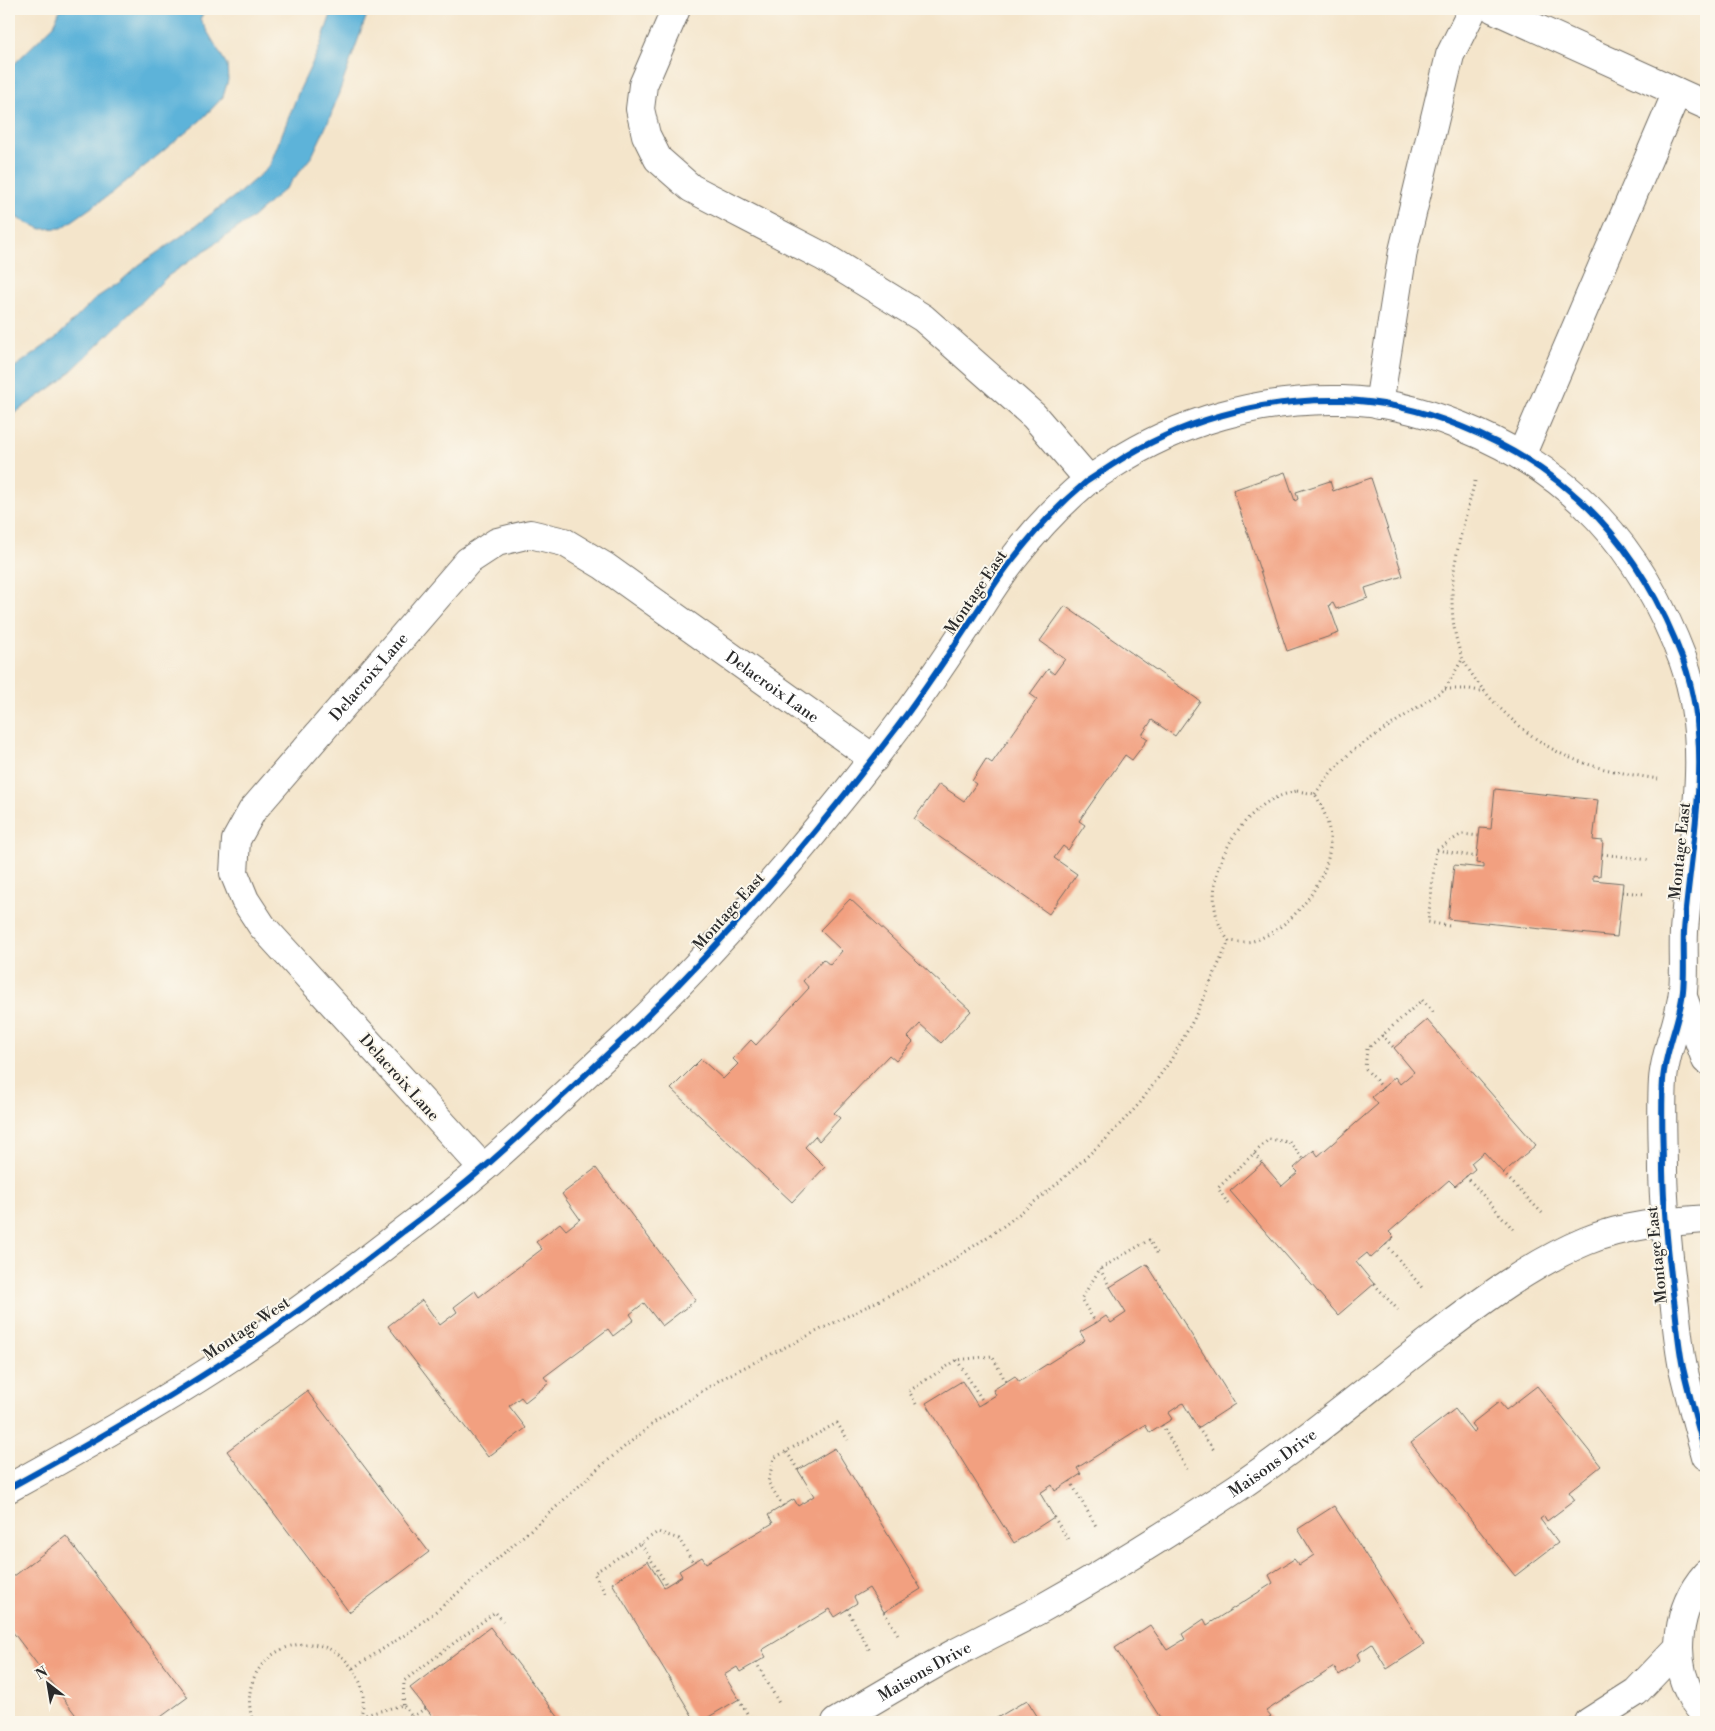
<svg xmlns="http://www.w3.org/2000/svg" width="1715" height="1731" font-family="'Libre Bodoni',serif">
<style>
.water{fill:#5db3d9;stroke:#446f82}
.building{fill:#f2a080}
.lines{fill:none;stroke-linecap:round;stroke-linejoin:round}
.minor-casing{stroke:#716c63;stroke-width:30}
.path{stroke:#716c63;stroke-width:3;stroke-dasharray:1 4;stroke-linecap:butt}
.minor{stroke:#fff;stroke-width:28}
.cycleway-casing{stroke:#fbf7ec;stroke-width:9}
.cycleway{stroke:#0057b8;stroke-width:6}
.labels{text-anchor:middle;stroke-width:4;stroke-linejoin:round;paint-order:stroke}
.street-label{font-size:16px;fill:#2b2b2b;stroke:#fbf7ec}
</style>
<rect width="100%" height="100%" fill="#fbf7ec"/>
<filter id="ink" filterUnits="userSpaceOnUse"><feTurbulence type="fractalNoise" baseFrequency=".02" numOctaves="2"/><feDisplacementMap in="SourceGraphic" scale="10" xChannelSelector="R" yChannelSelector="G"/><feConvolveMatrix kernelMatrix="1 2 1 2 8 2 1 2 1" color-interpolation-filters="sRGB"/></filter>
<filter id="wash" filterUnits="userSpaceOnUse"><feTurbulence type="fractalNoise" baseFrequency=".0096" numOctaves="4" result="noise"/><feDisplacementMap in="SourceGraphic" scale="20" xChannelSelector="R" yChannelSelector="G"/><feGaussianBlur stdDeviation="1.12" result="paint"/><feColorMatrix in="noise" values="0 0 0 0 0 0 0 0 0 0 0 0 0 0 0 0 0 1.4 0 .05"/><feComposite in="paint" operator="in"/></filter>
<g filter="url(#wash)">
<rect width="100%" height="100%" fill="#f4e5cb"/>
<g class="water">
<polygon points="60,9 206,9 200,19 227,65 228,80 223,97 201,120 112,193 62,228 41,229 17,218 9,200 9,69 54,25"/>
<polygon points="333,9 369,9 330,118 312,156 288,186 252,218 168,276 62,380 9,417 9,371 56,338 96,298 120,282 139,265 183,235 239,193 269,167 299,91 318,51"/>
</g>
<g id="blocks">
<g class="building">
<polygon points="1285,472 1295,501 1298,499 1296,492 1330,481 1333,491 1371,478 1403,576 1365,588 1368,598 1336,609 1333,603 1329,605 1339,633 1287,651 1233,490"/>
<polygon points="1065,606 1200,701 1175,736 1152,720 1142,735 1148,739 1132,760 1125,755 1079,821 1085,825 1068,850 1063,846 1054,858 1077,874 1049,914 914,819 939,784 964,801 976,784 972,781 986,759 992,763 1037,699 1030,694 1048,669 1054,674 1065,659 1040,641"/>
<polygon points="1495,789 1598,800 1593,840 1603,841 1600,876 1593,875 1593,880 1623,883 1617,937 1448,919 1454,865 1484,868 1484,864 1476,863 1480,828 1491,829"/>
<polygon points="850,899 971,1011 941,1043 920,1024 908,1037 913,1042 896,1061 889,1055 834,1113 840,1118 819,1141 815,1136 805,1147 825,1167 792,1202 671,1089 701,1059 723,1079 738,1064 733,1059 751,1040 756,1045 809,988 803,981 823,959 830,965 842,951 820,930"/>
<polygon points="1427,1020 1536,1145 1503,1173 1484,1152 1471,1163 1475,1169 1455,1186 1449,1180 1389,1232 1394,1237 1371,1258 1367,1253 1356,1262 1374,1284 1338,1315 1230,1191 1262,1163 1282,1186 1298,1172 1294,1168 1314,1150 1318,1156 1378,1104 1372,1097 1395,1077 1400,1084 1414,1072 1394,1048"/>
<polygon points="596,1168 696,1300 662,1326 644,1303 630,1314 634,1320 613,1336 608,1329 544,1377 549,1383 525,1402 521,1397 509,1406 526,1428 488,1457 388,1326 422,1300 440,1325 457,1312 454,1307 475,1291 479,1297 542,1249 536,1242 560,1223 566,1230 580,1219 562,1194"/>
<polygon points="1147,1264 1235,1404 1198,1428 1183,1403 1168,1413 1172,1419 1150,1433 1145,1425 1077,1468 1081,1474 1055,1491 1052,1485 1040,1493 1054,1517 1014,1543 926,1403 962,1381 978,1406 996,1395 993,1390 1015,1376 1019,1382 1085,1340 1080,1332 1096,1323 1106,1316 1111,1323 1126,1313 1110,1287"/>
<polygon points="1537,1386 1601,1466 1569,1492 1575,1500 1547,1521 1544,1516 1540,1519 1558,1543 1515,1576 1411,1443 1455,1409 1473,1432 1476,1430 1471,1424 1499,1402 1506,1410"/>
<polygon points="307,1391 429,1552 349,1612 227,1451"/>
<polygon points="835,1448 921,1589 884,1612 869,1588 854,1597 857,1603 835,1617 830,1609 762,1650 766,1657 740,1672 737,1667 724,1675 739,1699 700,1722 696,1722 612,1583 648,1561 664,1587 682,1576 679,1571 702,1557 706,1563 773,1523 768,1515 794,1499 798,1506 814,1496 798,1470"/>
<polygon points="1334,1506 1424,1645 1387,1669 1372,1644 1357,1654 1360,1660 1339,1675 1334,1667 1266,1711 1271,1717 1262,1722 1163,1722 1115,1648 1150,1625 1167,1650 1185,1639 1182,1634 1204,1619 1207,1625 1273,1583 1269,1575 1294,1559 1299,1565 1314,1555 1298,1529"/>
<polygon points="66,1536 188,1697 154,1722 81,1722 9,1627 9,1580"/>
<polygon points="490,1627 562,1722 437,1722 410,1688"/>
<polygon points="1027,1700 1041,1722 990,1722"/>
</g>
</g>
</g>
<g filter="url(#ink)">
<use href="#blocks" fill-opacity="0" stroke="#716c63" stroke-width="1"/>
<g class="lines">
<defs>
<g id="minor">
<polyline points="676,9 643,85 640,109 646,135 658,159 691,188 824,257 923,318 1034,416 1089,480"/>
<polyline points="1494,9 1706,105"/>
<polyline points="1379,404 1403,251 1450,55 1473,9"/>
<polyline points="1521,456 1677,92"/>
<polyline points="1683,997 1706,1060"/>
<path id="s1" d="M483 1168 262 926 245 900 234 873 236 840 252 811 468 561 497 542 530 534 564 542 604 566 874 759"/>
<path d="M9 1488C84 1447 160 1404 231 1357 291 1318 348 1275 404 1231 432 1210 460 1188 487 1165 536 1122 584 1076 632 1031 727 939 812 839 892 734 920 698 945 660 970 622 984 601 997 579 1013 559 1033 533 1061 503 1086 482 1092 478 1106 469 1112 465 1179 421 1261 398 1342 400 1383 401 1423 411 1460 426 1573 471 1641 548 1683 660 1715 750 1691 839 1684 931 1683 951 1685 971 1683 991 1680 1022 1665 1050 1663 1080 1661 1111 1663 1141 1663 1171 1664 1217 1669 1262 1675 1308 1677 1328 1679 1348 1683 1368 1690 1398 1698 1427 1706 1456"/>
<path d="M1706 1574C1677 1607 1670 1659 1692 1698 1696 1705 1702 1711 1706 1717"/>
<path id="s2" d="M836 1722C875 1699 915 1675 955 1653 982 1639 1010 1625 1037 1611 1105 1573 1172 1531 1237 1488 1306 1441 1370 1387 1436 1336 1483 1300 1531 1264 1586 1241 1624 1225 1666 1222 1706 1219"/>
<polyline points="1589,1722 1636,1692 1679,1647"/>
</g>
</defs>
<use href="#minor" class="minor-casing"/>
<g class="path">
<path d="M1475 481C1465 520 1452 559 1452 600 1452 618 1455 642 1463 659 1482 697 1528 739 1566 756 1595 769 1627 774 1658 779"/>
<polyline points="1445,689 1470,689 1485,692"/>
<path d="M1297 791 1315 794C1324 810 1331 826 1330 845 1328 883 1291 928 1256 940 1247 943 1238 942 1229 941 1196 899 1223 835 1262 806 1272 798 1284 794 1297 791Z"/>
<polyline points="1315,794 1332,771 1352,751 1445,689 1463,658"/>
<polyline points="1437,850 1477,857"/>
<polyline points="1602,854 1649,860"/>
<polyline points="1622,892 1645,894"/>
<polyline points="1449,926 1428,922 1436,850 1462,834 1479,836"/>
<polyline points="1382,1035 1394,1048"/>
<polyline points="1383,1088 1365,1068 1367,1049 1422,1000 1435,1014"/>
<polyline points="1254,1154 1262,1163"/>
<polyline points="1503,1173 1542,1213"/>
<polyline points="1466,1176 1513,1229"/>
<polyline points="1228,1204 1218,1188 1269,1139 1289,1142 1304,1159"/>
<polyline points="1386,1244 1424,1290"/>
<polyline points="1100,1269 1110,1287"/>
<polyline points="1374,1284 1398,1310"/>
<polyline points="1096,1323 1081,1299 1100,1269 1149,1240 1159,1256"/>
<polyline points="957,1360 984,1403"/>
<polyline points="916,1404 909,1391 957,1360 992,1356 1006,1382"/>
<polyline points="1162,1425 1187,1469"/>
<polyline points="1198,1428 1214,1450"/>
<polyline points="787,1452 798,1470"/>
<polyline points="1070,1481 1096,1526"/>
<polyline points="783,1506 768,1482 774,1458 837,1423 848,1440"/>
<polyline points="1054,1517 1069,1541"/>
<polyline points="641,1544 667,1585"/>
<polyline points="605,1593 594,1573 658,1532 679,1539 693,1562"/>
<polyline points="847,1609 870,1651"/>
<polyline points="884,1612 899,1636"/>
<polyline points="756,1662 780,1705"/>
<polyline points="353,1668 411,1631 445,1604 543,1519 601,1466 655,1422 721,1379 934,1273 1005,1225 1057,1184 1105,1140 1140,1103 1171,1060 1194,1019 1229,941"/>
<polyline points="739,1699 752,1722"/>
<polyline points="403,1705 404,1681 495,1612 503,1621"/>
<polyline points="361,1716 403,1705 416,1722"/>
<polyline points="412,1717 426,1708"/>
<path d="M253 1722C230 1650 325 1612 358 1678 365 1691 365 1709 358 1722"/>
</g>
<use href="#minor" class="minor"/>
<defs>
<path id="cycleway" d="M9 1488C84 1447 160 1404 231 1357 291 1318 348 1275 404 1231 432 1210 460 1188 487 1165 536 1122 584 1076 632 1031 727 939 812 839 892 734 920 698 945 660 970 622 984 601 997 579 1013 559 1033 533 1061 503 1086 482 1092 478 1106 469 1112 465 1179 421 1261 398 1342 400 1383 401 1423 411 1460 426 1573 471 1641 548 1683 660 1715 750 1691 839 1684 931 1683 951 1685 971 1683 991 1680 1022 1665 1050 1663 1080 1661 1111 1663 1141 1663 1171 1664 1217 1669 1262 1675 1308 1677 1328 1679 1348 1683 1368 1690 1398 1698 1427 1706 1456"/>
</defs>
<use href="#cycleway" class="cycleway-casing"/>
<use href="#cycleway" class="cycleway"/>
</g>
</g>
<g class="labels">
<g class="street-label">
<text transform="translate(975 592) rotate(-56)" y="6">Montage East</text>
<text dy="6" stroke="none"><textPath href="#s1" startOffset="632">Delacroix Lane</textPath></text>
<text dy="6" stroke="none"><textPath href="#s1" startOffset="1142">Delacroix Lane</textPath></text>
<text transform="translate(1679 851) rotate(-84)" y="6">Montage East</text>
<text transform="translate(728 911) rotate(-48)" y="6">Montage East</text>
<text transform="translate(400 1077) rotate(48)" y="6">Delacroix Lane</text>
<text transform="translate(1656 1255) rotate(-96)" y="6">Montage East</text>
<text transform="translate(246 1328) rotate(-34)" y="6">Montage West</text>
<text dy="6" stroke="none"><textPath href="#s2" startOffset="508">Maisons Drive</textPath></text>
<text dy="6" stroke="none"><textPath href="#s2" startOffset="102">Maisons Drive</textPath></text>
</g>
</g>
<rect width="1715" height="1731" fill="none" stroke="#fbf7ec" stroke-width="30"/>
<g transform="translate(48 1684) rotate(329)" stroke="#fbf7ec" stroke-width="4" paint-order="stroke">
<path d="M0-4L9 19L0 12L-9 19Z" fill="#2b2b2b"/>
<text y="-8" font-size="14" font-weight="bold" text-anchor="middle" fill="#2b2b2b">N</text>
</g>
</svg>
